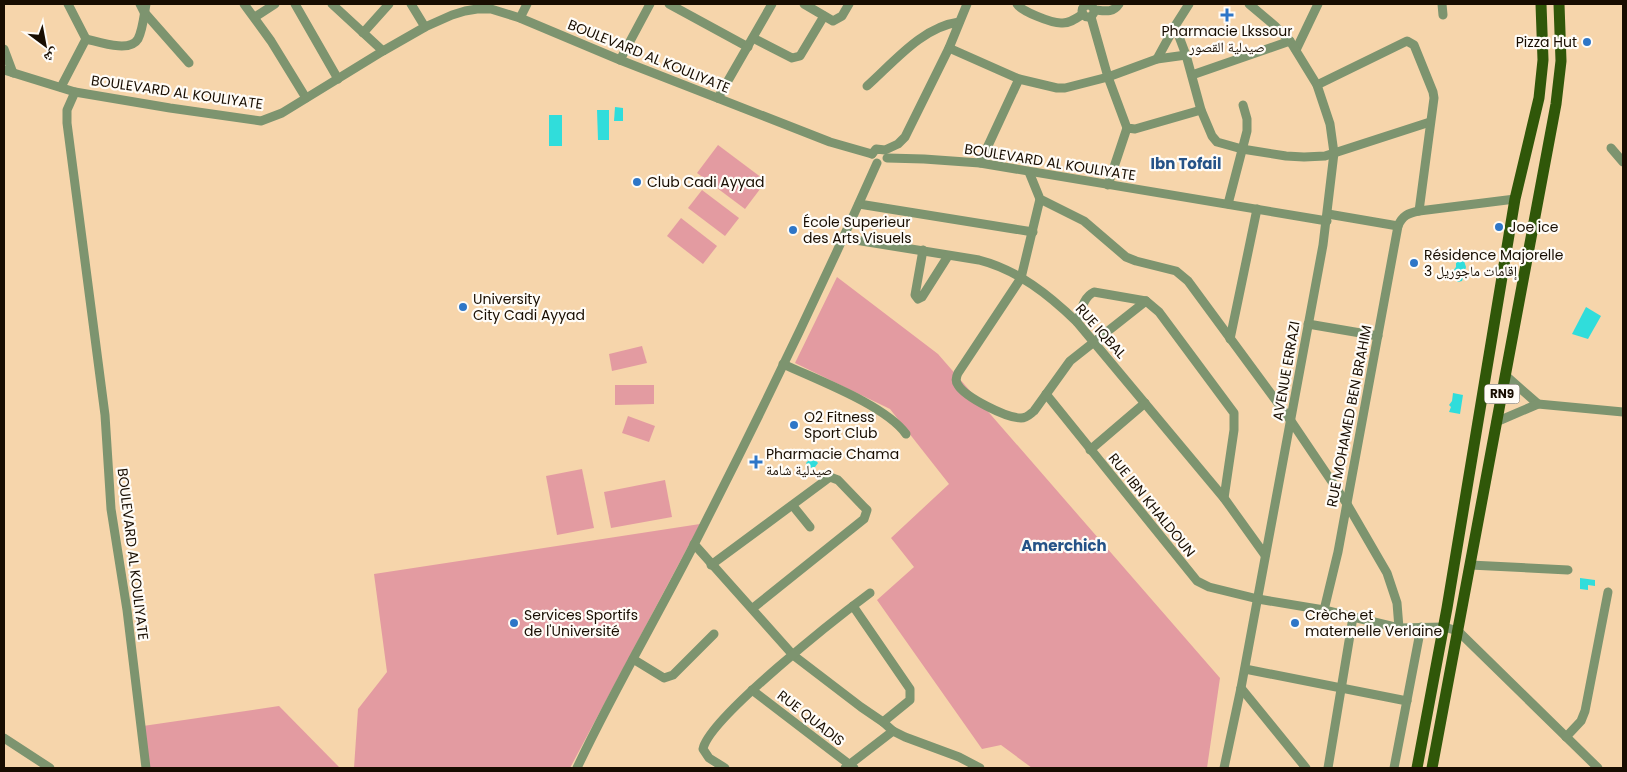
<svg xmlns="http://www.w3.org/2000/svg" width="1627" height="772" font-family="Poppins,'Noto Naskh Arabic',sans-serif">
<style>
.green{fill:#e39ba1}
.water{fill:#30dddb}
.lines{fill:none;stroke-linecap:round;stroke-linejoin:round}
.minor{stroke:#7d946f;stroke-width:9}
.major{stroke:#305709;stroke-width:11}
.poi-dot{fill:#2e76c7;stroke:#fffcf7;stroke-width:2}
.labels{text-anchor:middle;stroke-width:4.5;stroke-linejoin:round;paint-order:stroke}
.shield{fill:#fffcf7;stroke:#5d554b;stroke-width:1}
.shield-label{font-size:12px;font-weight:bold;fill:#180d01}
.poi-label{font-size:14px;fill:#180d01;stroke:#fffcf7;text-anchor:start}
.street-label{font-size:14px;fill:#180d01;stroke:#fffcf7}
.neighbourhood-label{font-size:15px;font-weight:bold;fill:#265387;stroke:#fffcf7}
</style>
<rect width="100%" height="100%" fill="#f6d5ab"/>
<g class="green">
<polygon points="718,145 766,181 745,209 697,173"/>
<polygon points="702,190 739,218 725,236 688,208"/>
<polygon points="681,218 717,246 703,264 667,236"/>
<polygon points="837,277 938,354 1220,678 1207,768 1032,768 1001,745 982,749 877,600 914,567 891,538 949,484 890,409 795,363"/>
<polygon points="642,346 647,363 612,371 609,354"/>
<polygon points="615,385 654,385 654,404 615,405"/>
<polygon points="628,416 655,426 649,442 622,433"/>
<polygon points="582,469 594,528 557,535 546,476"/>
<polygon points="665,480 672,517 611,528 604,492"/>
<polygon points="700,524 570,768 354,768 358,709 387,672 374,574"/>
<polygon points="279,706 340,768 148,768 143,726"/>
</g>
<g class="water">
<polygon points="615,107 623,108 623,121 614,121"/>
<polygon points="597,110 609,110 609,140 598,140"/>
<rect x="549" y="115" width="13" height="31"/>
<polygon points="1459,261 1464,261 1466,267 1462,281 1458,282 1454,279 1455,273 1453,271 1456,267 1456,263"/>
<polygon points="1586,307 1601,316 1588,339 1572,334"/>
<polygon points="1453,393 1463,395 1460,414 1449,412 1451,407 1449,405 1452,401"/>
<polygon points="811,454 818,463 815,467 810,468 806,463 808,461 806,456"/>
<polygon points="1580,578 1595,580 1595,586 1588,585 1588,590 1580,589"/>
</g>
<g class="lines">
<g class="minor">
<polyline points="68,4 86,39"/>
<polyline points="140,4 144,12 189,63"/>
<polyline points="244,4 271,41 306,98"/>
<polyline points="295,4 338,79"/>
<polyline points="332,4 383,51"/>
<polyline points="411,4 425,27"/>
<polyline points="669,4 748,47"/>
<polyline points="804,4 833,21 842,16 849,4"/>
<path d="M1017 4C1021 11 1051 23 1061 23 1069 24 1077 18 1083 14"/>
<polyline points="1189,4 1175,26 1186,55 1201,110 1212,136 1217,142 1242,149 1286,156 1304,157 1325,156 1430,122"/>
<polyline points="1442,4 1443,15"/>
<circle cx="1088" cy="11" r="6"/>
<path d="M1095 10C1105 11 1113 13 1119 4"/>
<polyline points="255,17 275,4"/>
<polyline points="1091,17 1108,77 1127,128 1135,129 1201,110"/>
<polyline points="520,18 527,4"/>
<polyline points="363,33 389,4"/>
<polyline points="753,38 792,58 800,56 824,16"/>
<polyline points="949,48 1019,79 1057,88 1065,88 1108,77 1157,59 1186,55"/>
<polyline points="4,49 13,73"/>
<polyline points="1296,50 1318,4"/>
<polyline points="1157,59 1175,26"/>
<polyline points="620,60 650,4"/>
<polyline points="4,70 75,92 170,108 261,121 282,113 383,51 425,27 452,15 465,11 477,9 491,9 520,18 620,60 830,142 872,154"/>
<polyline points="1192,75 1290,41"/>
<polyline points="1317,85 1407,41 1414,45 1433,92 1434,98 1419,211"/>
<path d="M867 86C894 62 922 27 959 22"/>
<path d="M61 87 86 39C99 42 130 53 138 39 143 29 144 15 146 4"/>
<polyline points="75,92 67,110 67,123 105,415 111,509 127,610 146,768"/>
<polyline points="718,98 772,4"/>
<polyline points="1611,148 1623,162"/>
<polyline points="872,154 876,149 885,150 898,144 905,137 949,48 967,4"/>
<polyline points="887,158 924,159 980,163 1327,221"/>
<polyline points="980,163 1019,79"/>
<polyline points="1029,172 1040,199 1084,221 1126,257 1136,261 1176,271 1188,281 1291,421 1347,504 1387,573 1397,603 1399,628"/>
<polyline points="1108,185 1127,128"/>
<path d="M1040 199 1021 278 958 373C956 377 955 381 958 385 965 397 1006 418 1021 418 1027 418 1030 414 1034 411L1070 361 1146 301 1159 312 1234 413V430L1224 498"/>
<polyline points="859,204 1033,232"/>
<polyline points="1228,204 1247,131 1247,119 1243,105"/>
<path d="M1328 214 1398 226C1402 216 1408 213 1419 211L1515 199"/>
<path d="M843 238 979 260C1018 270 1049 295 1077 322L1224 498 1265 555"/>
<polyline points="923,250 915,295 918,299 922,297 948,256"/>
<path d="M1077 322C1081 312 1083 297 1094 292L1146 301"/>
<polyline points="1308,324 1378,336"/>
<polyline points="1230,339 1257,209"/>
<path d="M783 364C817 380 885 405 906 434"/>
<polyline points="1505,375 1538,404"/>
<polyline points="1046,394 1197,581 1209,587 1258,599 1324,610 1399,628 1444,627 1458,631 1598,768"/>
<polyline points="1496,422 1538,404 1623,412"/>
<polyline points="1090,450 1145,403"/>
<polyline points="793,506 810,527"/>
<polyline points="694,544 793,655 861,707 883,722 893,731 905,737 959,757 980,768"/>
<polyline points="711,565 830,477 838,480 864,507 867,510 864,519 753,608"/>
<polyline points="1470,565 1568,570"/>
<polyline points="853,606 910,689 910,700 883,722"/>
<polyline points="1324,610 1338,552 1398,226"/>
<polyline points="633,659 664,678 673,675 714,634"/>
<polyline points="1245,669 1407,701"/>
<polyline points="1241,688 1306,768"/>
<polyline points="752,690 854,768"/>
<polyline points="1566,737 1581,721 1585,711 1608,592"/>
<polyline points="4,738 50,768"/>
<path d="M577 768C617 683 666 602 708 517 767 401 824 282 877 163"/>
<path d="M725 768 709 758 703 749C709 718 839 616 870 593"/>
<polyline points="845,768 893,731"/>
<polyline points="1224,768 1241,688 1323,245 1334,153 1330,124 1317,85 1290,41 1275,26 1249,4"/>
<polyline points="1328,768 1353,617"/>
<polyline points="1394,768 1421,627"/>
</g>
<g class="major">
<polyline points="1417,768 1447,608 1515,199 1539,98 1543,60 1541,4"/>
<polyline points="1432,768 1556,104 1561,61 1559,4"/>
</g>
</g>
<g class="poi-dot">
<path d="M1224.5 7.5h5v5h5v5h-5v5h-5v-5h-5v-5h5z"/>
<circle cx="1587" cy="42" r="5"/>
<circle cx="637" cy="182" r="5"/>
<circle cx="1499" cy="227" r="5"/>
<circle cx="793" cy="230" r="5"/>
<circle cx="1414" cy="263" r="5"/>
<circle cx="463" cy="307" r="5"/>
<circle cx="794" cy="425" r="5"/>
<path d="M753.5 454.5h5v5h5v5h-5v5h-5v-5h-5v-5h5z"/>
<circle cx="514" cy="623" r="5"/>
<circle cx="1295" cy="623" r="5"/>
</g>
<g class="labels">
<rect class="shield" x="1484.5" y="384.5" width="35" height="19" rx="4"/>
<g class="shield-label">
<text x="1502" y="398">RN9</text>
</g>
<g class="poi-label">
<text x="1227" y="36" text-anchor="middle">Pharmacie Lkssour<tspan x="1227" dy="16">صيدلية القصور</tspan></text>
<text x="1577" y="47" text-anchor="end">Pizza Hut</text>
<text x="647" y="187">Club Cadi Ayyad</text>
<text x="803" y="227">École Superieur<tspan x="803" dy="16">des Arts Visuels</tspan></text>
<text x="1509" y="232">Joe ice</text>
<text x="1424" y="260">Résidence Majorelle<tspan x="1424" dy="16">إقامات ماجوريل 3</tspan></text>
<text x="473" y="304">University<tspan x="473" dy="16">City Cadi Ayyad</tspan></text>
<text x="804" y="422">O2 Fitness<tspan x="804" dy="16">Sport Club</tspan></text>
<text x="766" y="459">Pharmacie Chama<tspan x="766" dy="16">صيدلية شامة</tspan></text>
<text x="524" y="620">Services Sportifs<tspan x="524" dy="16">de l'Université</tspan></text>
<text x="1305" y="620">Crèche et<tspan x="1305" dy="16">maternelle Verlaine</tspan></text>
</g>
<g class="street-label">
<text transform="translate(649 56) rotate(22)" y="5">BOULEVARD AL KOULIYATE</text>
<text transform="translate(177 92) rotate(8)" y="5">BOULEVARD AL KOULIYATE</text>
<text transform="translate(1050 162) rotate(9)" y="5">BOULEVARD AL KOULIYATE</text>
<text transform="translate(1101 331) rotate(48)" y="5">RUE IQBAL</text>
<text transform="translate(1286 371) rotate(-80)" y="5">AVENUE ERRAZI</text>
<text transform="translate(1349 416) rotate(-79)" y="5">RUE MOHAMED BEN BRAHIM</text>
<text transform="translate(1152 505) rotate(51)" y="5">RUE IBN KHALDOUN</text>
<text transform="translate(133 554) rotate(83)" y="5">BOULEVARD AL KOULIYATE</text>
<text transform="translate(811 718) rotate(38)" y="5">RUE QUADIS</text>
</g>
<g class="neighbourhood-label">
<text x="1186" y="169">Ibn Tofail</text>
<text x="1064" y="551">Amerchich</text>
</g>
</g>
<rect width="1627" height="772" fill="none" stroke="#180d01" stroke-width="10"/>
<g transform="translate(45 45) rotate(148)" stroke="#fffcf7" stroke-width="4" paint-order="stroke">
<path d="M0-4L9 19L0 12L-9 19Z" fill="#180d01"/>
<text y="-8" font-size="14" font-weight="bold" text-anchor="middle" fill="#180d01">ش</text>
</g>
</svg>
